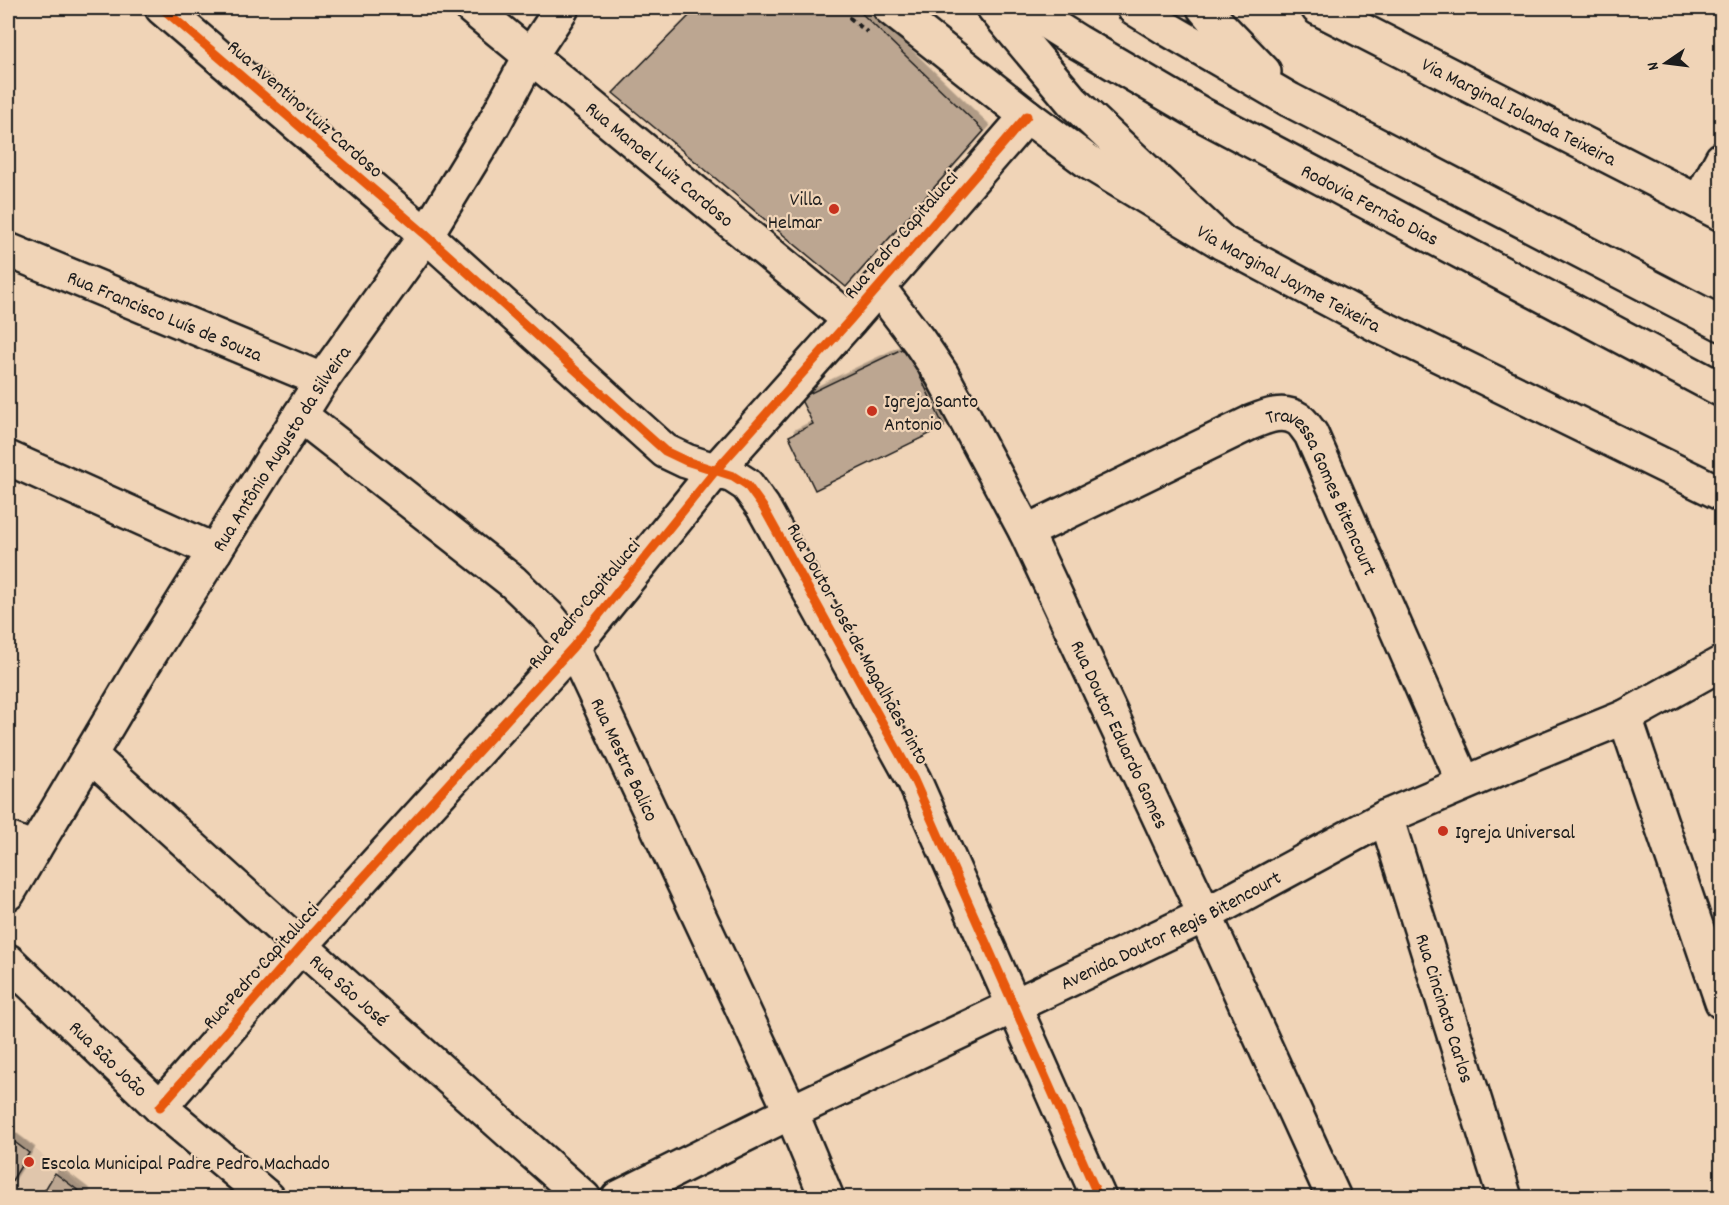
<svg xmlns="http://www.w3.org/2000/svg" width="1729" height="1205" font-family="Dekko,sans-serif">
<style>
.built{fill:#e0c6ac}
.building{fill:#bca691;stroke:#1c1c1c;stroke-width:1.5;filter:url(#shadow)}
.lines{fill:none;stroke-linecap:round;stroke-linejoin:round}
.minor-casing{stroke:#1c1c1c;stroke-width:38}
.major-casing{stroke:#1c1c1c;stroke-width:38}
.highway-casing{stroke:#1c1c1c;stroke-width:38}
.path{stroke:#1c1c1c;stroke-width:4;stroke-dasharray:6 4.5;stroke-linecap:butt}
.minor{stroke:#f0d4b7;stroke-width:33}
.major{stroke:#f0d4b7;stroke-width:33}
.highway{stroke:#f0d4b7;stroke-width:33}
.cycleway-casing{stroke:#f0d4b7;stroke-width:13}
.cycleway{stroke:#e8590c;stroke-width:9}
.poi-dot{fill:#c8321e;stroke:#f0d4b7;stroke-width:2}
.labels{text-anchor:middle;stroke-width:4.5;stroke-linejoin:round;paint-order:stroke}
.street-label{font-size:20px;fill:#1c1c1c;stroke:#f0d4b7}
.poi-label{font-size:20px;fill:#1c1c1c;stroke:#f0d4b7;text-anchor:start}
</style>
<defs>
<filter id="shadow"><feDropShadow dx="5.5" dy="-5.5" stdDeviation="0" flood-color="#0004"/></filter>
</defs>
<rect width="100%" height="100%" fill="#f0d4b7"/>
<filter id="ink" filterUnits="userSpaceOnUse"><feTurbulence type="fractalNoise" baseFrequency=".0167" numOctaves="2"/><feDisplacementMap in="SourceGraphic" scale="12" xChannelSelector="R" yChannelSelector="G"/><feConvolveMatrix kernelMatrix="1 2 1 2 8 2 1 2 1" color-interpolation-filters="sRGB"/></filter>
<g filter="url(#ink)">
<polygon class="built" points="8,1127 94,1197 8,1197"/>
<g class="building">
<polygon points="697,8 856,8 984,131 846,287 613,93"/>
<polygon points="906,347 944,427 815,490 789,436 813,424 800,398"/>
<polygon points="8,1137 29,1153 8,1187"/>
<polygon points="55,1173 84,1195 83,1198 40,1198"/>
</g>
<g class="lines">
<defs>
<g id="minor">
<polyline points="162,8 426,235 665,451 686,461 733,476 747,485 763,507 914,780 1099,1198"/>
<path id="s1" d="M472 8 850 320"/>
<polyline points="1699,202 1722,159"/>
<path id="s2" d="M8 250 322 380"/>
<path id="s3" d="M878 287 919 341 942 375 1026 532 1205 915 1334 1198"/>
<path id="s4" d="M300 415 513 582 549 617 573 647 791 1112 827 1198"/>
<polyline points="8,458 215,551"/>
<path id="s5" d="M1026 532 1250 423C1265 417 1283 409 1298 419 1303 422 1307 429 1311 434L1464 783"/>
<polyline points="1625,717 1722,1002"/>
<path id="s6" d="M90 755 301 946 584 1198"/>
<path id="s7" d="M1386 817 1505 1198"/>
<polyline points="8,839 34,849"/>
<path id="s8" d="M8 893 142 667 322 380 426 235 492 127 531 55 562 8"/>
<path id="s9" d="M8 961 160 1107 268 1198"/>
<polyline points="160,1107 301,946 573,647 716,470 850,320 1027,116"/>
<path id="s10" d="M618 1198 791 1112 1205 915 1386 817 1529 756 1625 717 1722 663"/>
</g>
<g id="major">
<path id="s11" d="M890 8 1027 116 1090 163 1223 243 1379 326 1722 494"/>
<path id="s12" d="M1318 8 1722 214"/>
</g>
<g id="highway">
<polyline points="994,8 1072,101 1223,243"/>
<path id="s13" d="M1024 8 1078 42 1201 114 1722 390"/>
<polyline points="1134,8 1166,28 1290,100 1722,324"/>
<polyline points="1204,8 1214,20 1264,72"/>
</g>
</defs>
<use href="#minor" class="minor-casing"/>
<use href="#major" class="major-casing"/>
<use href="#highway" class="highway-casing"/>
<polyline class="path" points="857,8 850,18 867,32"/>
<use href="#minor" class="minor"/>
<use href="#major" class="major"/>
<use href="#highway" class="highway"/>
<defs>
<g id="cycleway">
<polyline points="162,8 426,235 665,451 686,461 733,476 747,485 763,507 914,780 1099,1198"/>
<polyline points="160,1107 301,946 573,647 716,470 850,320 1027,116"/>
</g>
</defs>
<use href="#cycleway" class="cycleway-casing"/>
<use href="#cycleway" class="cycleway"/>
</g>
</g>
<g class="poi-dot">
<circle cx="834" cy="209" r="6"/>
<circle cx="872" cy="411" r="6"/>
<circle cx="1443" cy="831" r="6"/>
<circle cx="29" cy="1162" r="6"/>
</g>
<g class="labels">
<g class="street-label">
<text transform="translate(306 108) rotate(41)" y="7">Rua Aventino Luiz Cardoso</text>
<text dy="7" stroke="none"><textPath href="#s12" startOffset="226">Via Marginal Iolanda Teixeira</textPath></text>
<text dy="7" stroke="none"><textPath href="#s1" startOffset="244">Rua Manoel Luiz Cardoso</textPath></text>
<text dy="7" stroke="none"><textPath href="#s13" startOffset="398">Rodovia Fernão Dias</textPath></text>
<text transform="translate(900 234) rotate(-49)" y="7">Rua Pedro Capitalucci</text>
<text dy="7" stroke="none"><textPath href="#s11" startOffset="483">Via Marginal Jayme Teixeira</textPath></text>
<text dy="7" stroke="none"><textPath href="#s2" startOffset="170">Rua Francisco Luís de Souza</textPath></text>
<text dy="7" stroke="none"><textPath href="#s8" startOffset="522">Rua Antônio Augusto da Silveira</textPath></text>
<text dy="7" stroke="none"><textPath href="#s5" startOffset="369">Travessa Gomes Bitencourt</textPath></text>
<text transform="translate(583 603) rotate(-50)" y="7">Rua Pedro Capitalucci</text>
<text transform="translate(859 643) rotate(61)" y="7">Rua Doutor José de Magalhães Pinto</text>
<text dy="7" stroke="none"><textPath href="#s3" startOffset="510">Rua Doutor Eduardo Gomes</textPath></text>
<text dy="7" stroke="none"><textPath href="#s4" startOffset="483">Rua Mestre Balico</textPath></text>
<text dy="7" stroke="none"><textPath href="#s10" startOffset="614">Avenida Doutor Regis Bitencourt</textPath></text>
<text transform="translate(260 965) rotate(-48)" y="7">Rua Pedro Capitalucci</text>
<text dy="7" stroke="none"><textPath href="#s6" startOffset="350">Rua São José</textPath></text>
<text dy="7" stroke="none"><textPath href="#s7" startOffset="200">Rua Cincinato Carlos</textPath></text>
<text dy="7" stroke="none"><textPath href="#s9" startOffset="140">Rua São João</textPath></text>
</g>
<g class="poi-label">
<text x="822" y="205" text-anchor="end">Villa<tspan x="822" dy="23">Helmar</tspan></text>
<text x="884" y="407">Igreja Santo<tspan x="884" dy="23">Antonio</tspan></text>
<text x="1455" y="838">Igreja Universal</text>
<text x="41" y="1169">Escola Municipal Padre Pedro Machado</text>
</g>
</g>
<rect width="1729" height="1205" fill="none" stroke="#f0d4b7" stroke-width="30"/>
<rect x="15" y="15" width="1699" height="1175" fill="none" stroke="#1c1c1c" stroke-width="2" filter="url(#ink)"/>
<g transform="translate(1666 63) rotate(256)" stroke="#f0d4b7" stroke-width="4.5" paint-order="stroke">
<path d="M0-4.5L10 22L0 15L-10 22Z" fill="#1c1c1c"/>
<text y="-9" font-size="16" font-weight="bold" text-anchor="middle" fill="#1c1c1c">N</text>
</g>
</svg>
